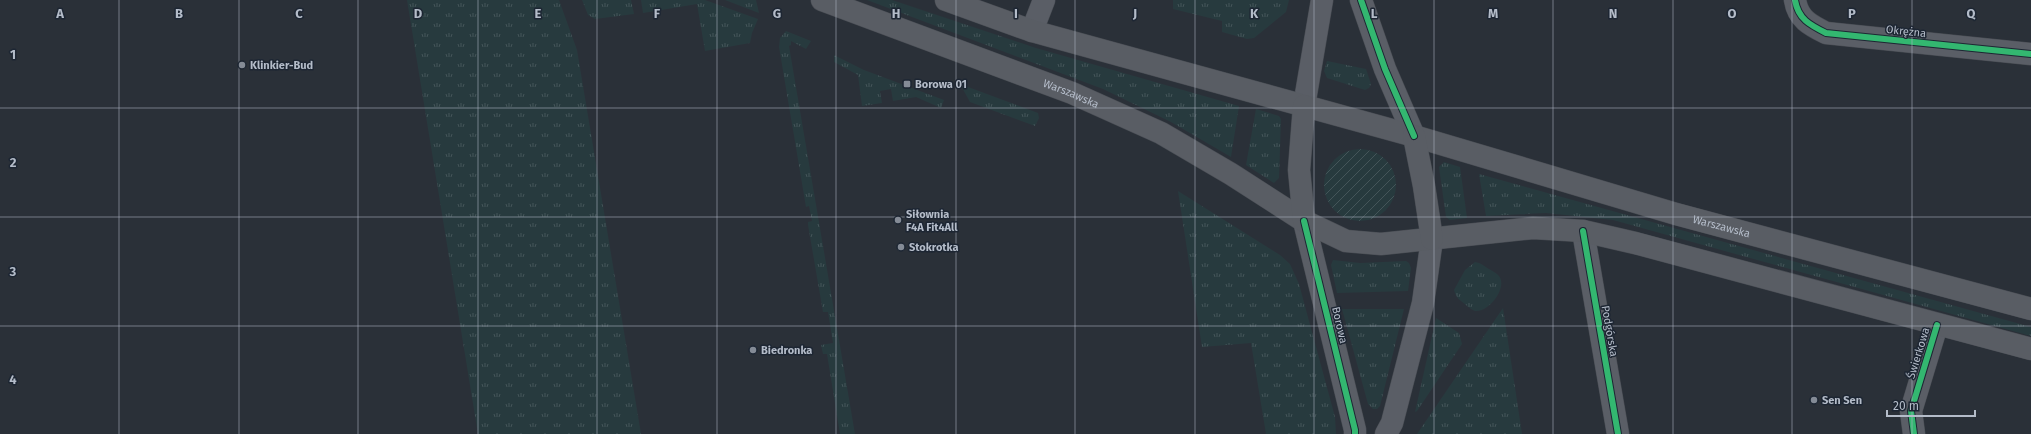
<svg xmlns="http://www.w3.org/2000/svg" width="2031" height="434" font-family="'Fira Sans',sans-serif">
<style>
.grass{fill:url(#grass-tufts)}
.garden{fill:url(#garden-furrows)}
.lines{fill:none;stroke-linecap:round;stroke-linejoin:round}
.street-casing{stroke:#484c53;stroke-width:23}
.secondary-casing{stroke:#484c53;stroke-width:23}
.street{stroke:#5a5e66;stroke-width:22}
.secondary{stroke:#595d64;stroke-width:22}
.cycleway-casing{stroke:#1d2633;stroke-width:8}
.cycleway{stroke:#33b770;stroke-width:6}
.grid{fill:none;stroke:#b4bcc9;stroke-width:1;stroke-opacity:0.55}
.poi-dot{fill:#848b96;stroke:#1d2633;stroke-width:1.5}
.labels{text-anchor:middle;stroke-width:3;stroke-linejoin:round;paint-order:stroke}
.street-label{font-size:11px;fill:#b4bcc9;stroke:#1d2633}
.poi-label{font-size:11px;font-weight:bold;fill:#b4bcc9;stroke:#1d2633;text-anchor:start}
.grid-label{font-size:13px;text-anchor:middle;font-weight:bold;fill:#b4bcc9;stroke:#1d2633;stroke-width:3;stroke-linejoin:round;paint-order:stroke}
</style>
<defs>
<pattern id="grass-tufts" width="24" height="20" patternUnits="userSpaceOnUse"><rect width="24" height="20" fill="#273a3e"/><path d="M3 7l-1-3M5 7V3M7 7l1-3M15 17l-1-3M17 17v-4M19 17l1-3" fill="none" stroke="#445559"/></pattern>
<pattern id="garden-furrows" width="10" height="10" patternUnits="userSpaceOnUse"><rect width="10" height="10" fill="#273a3e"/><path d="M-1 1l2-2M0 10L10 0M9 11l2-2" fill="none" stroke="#445559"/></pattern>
</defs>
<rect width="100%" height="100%" fill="#2a3038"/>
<g class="grass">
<polygon points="407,0 559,0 577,50 641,434 478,434"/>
<polygon points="582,0 631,0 634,14 595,19 588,15"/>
<polygon points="641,0 705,0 758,19 752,33 750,43 705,51 697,4 643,13"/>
<polygon points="725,0 756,0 759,13"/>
<polygon points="867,0 892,0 1036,48 1239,106 1231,157 1171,122 1103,89"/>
<polygon points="1173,0 1289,0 1286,12 1254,38 1247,39 1222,32 1222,21 1173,9"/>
<polygon points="786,31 811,41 806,49 791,41 791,45 789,46 855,434 840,434 827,354 823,354 821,345 833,343 828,312 823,312 808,225 808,222 812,221 809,206 806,207 779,47 780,38"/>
<polygon points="834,55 864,70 944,100 941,108 916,97 893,101 891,89 880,91 882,103 862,106 858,75 834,62"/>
<polygon points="1327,61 1366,69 1371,84 1369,88 1365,90 1327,78 1324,71"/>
<polygon points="960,84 1038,113 1039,118 1035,126 970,102"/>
<polygon points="1256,109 1279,116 1281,119 1279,178 1274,183 1246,165"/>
<polygon points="1444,162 1460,167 1467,218 1450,220 1446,217 1439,167"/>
<polygon points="1479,174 2031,327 2031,336 1613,220 1546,213 1486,216"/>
<polygon points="1178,191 1280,255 1290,264 1299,284 1335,417 1336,434 1266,434 1251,343 1202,347"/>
<polygon points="1333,260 1360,263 1406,261 1409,263 1411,268 1408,291 1337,293 1331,265"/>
<path d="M1475 262C1481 263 1484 266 1489 269 1492 271 1497 273 1499 276 1508 287 1489 313 1475 311 1472 310 1468 307 1465 304 1459 300 1456 297 1454 290L1465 270Z"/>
<polygon points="1503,308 1522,434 1417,434"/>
<polygon points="1342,309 1404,309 1380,406 1377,409 1373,409 1368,404"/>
<polygon points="1436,318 1459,333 1462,344 1417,411 1415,412"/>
</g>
<circle class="garden" cx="1360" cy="185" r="36"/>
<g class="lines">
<defs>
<g id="street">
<polyline points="1361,0 1385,69 1414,136"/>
<path d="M1795 0C1798 19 1810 25 1826 33L2031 54"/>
<polyline points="1032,31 1044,0"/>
<polyline points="1304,106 1322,0"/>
<polyline points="1304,221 1355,430 1355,434"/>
<polyline points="1583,231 1618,434"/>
<polyline points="1386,434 1392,423 1423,303 1432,239"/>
<polyline points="1914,434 1911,411 1937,325"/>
</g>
<g id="secondary">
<path id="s1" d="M822 0 1072 93 1161 133 1231 174 1304 221 1346 241 1381 244 1533 228 1583 231 1635 243 2031 349"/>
<path id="s2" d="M946 0 1032 31 1414 136 1676 214 2031 309"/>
<polyline points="1304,106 1299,170 1304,221"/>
<polyline points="1414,136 1424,186 1432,239"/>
</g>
</defs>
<use href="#street" class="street-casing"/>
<use href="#secondary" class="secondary-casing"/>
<use href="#street" class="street"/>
<use href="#secondary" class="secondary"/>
<defs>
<g id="cycleway">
<polyline points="1361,0 1385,69 1414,136"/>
<path d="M1795 0C1798 19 1810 25 1826 33L2031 54"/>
<polyline points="1304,221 1355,430 1355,434"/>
<polyline points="1583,231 1618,434"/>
<polyline points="1914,434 1911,411 1937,325"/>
</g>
</defs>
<use href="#cycleway" class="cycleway-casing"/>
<use href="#cycleway" class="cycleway"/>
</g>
<path class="grid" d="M119 0V434M239 0V434M358 0V434M478 0V434M597 0V434M717 0V434M836 0V434M956 0V434M1075 0V434M1195 0V434M1314 0V434M1434 0V434M1553 0V434M1673 0V434M1792 0V434M1912 0V434M0 108H2031M0 217H2031M0 326H2031"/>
<g class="poi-dot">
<circle cx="242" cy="65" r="4"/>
<rect x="903" y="80" width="8" height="8" rx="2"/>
<circle cx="898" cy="220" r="4"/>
<circle cx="901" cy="247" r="4"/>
<circle cx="753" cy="350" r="4"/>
<circle cx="1814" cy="400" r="4"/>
</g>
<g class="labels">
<g class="street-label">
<text transform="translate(1906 31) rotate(6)" y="4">Okrężna</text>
<text dy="4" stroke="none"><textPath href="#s1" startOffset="266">Warszawska</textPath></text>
<text dy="4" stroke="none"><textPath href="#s2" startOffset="808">Warszawska</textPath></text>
<text transform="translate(1340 325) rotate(77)" y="4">Borowa</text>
<text transform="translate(1610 331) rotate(80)" y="4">Podgórska</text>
<text transform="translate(1918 353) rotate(-73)" y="4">Świerkowa</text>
</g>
<g class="poi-label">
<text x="250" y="69">Klinkier-Bud</text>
<text x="915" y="88">Borowa 01</text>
<text x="906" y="218">Siłownia<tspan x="906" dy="13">F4A Fit4All</tspan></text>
<text x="909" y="251">Stokrotka</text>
<text x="761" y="354">Biedronka</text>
<text x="1822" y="404">Sen Sen</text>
</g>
</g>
<g class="grid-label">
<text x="60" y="18">A</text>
<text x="179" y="18">B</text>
<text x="299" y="18">C</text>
<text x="418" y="18">D</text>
<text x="538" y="18">E</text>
<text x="657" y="18">F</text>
<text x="777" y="18">G</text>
<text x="896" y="18">H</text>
<text x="1016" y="18">I</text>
<text x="1135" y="18">J</text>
<text x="1254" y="18">K</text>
<text x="1374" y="18">L</text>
<text x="1493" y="18">M</text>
<text x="1613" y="18">N</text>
<text x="1732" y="18">O</text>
<text x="1852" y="18">P</text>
<text x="1971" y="18">Q</text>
<text x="13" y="59">1</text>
<text x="13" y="167">2</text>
<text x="13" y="276">3</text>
<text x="13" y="384">4</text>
</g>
<path d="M1887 410v6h88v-6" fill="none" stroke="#b4bcc9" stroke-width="2"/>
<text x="1893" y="410" font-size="12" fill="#b4bcc9" stroke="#1d2633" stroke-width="3" paint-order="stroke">20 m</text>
</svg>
